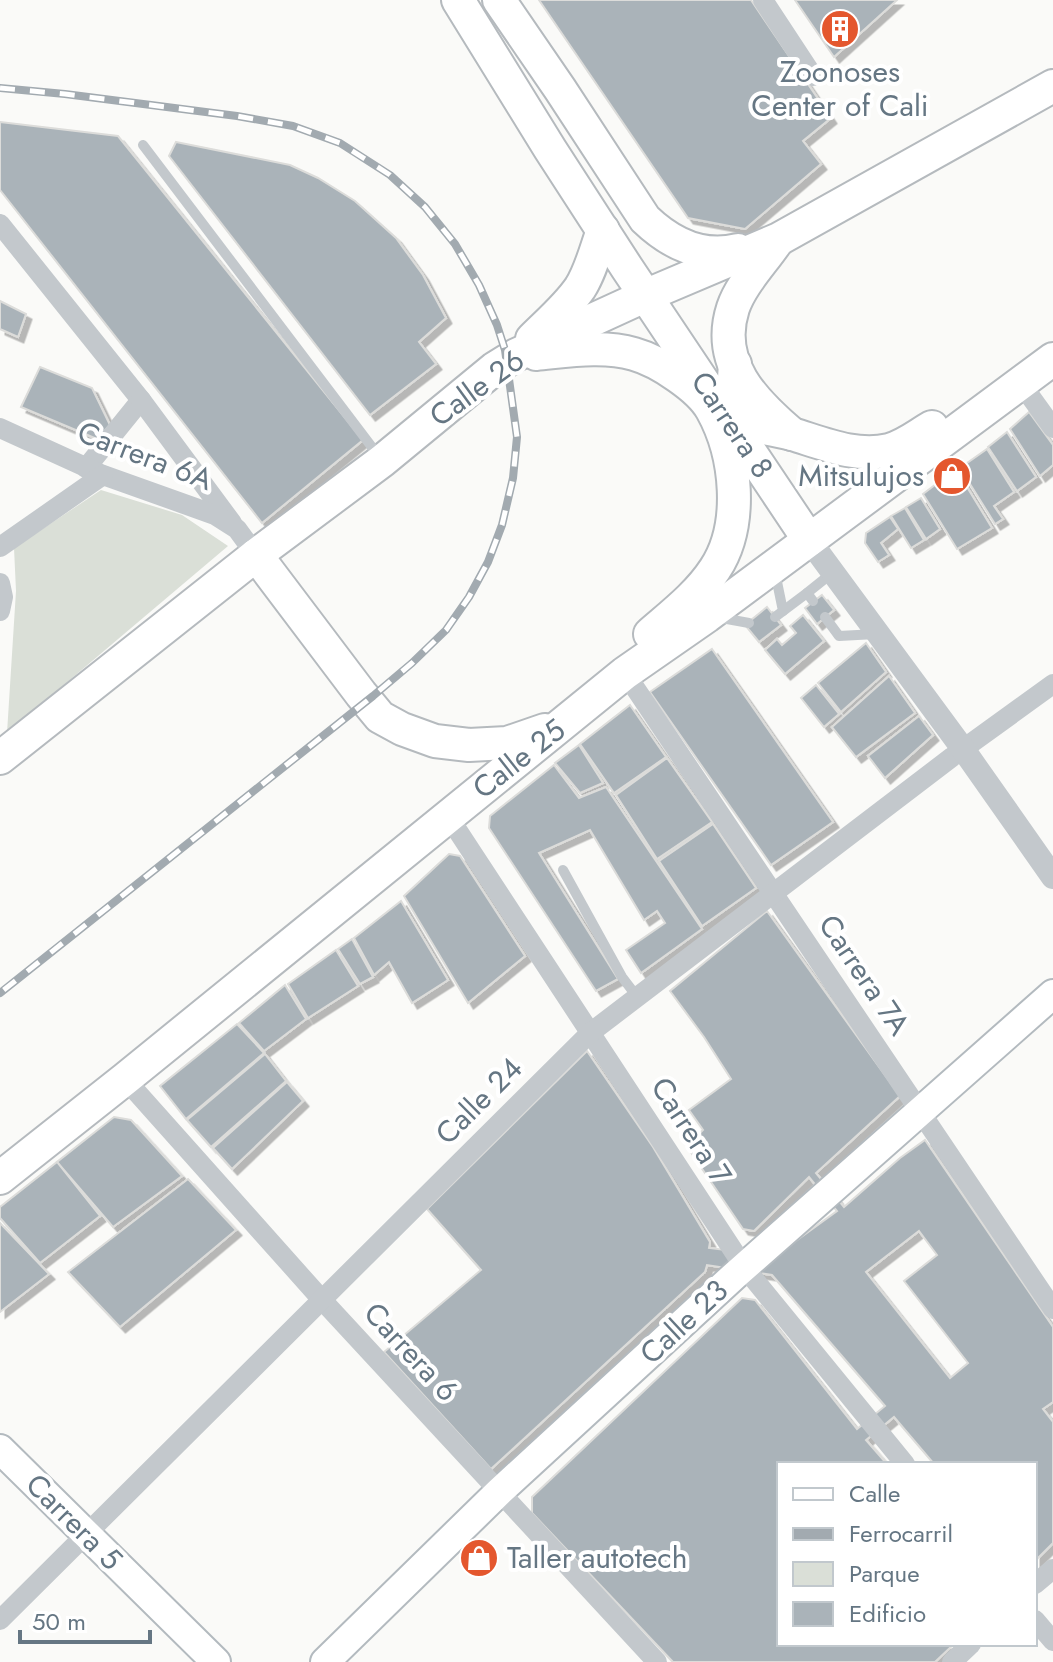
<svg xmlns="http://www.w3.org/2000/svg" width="1053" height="1662" font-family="Jost,sans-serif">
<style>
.green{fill:#dadfd7}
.building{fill:#aab3b9;stroke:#dcdcda;stroke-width:2;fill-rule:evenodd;filter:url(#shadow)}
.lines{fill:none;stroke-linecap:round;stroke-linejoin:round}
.secondary-casing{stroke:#b3babf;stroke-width:32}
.primary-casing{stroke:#b5babe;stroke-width:36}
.service{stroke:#c3c8cc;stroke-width:10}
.minor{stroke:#c3c8cc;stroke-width:20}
.tertiary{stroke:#c3c8cc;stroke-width:24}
.secondary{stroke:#fff;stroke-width:28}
.primary{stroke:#fff;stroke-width:32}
.rail-casing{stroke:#a2aab0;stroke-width:8}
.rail{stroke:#fff;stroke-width:5;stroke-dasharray:15;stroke-linecap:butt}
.labels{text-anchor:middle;stroke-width:8;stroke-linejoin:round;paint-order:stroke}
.poi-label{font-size:30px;fill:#657683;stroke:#fff}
.street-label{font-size:30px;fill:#657683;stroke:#fff}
</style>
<defs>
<filter id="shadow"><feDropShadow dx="5.5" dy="5.5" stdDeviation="0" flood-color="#0004"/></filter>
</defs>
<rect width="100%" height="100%" fill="#fafaf8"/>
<polygon class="green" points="101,490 182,515 228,546 7,733 16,591 14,548"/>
<g class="building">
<polygon points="539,0 751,0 831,118 803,141 821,164 745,229 688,218"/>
<polygon points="795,0 897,0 834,57"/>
<polygon points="0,122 118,136 363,440 262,523 0,190"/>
<polygon points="176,142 290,165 318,178 355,201 396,238 423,275 446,318 419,342 436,364 370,415 169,156"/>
<polygon points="0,301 26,314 18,337 0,329"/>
<polygon points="40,367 92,388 110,425 97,439 21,407"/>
<polygon points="1029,412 1053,445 1053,465 1040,476 1010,429"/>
<polygon points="1007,432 1036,477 1017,491 988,447"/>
<polygon points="987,449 1014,492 994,506 1003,519 995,524 960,468"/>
<polygon points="956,469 992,528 957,549 923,494"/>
<polygon points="921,498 940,529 926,539 906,507"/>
<polygon points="905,508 924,540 911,548 891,516"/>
<polygon points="890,517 898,529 881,543 889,555 878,562 865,543 866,533"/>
<polygon points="822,595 834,610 817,624 805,608"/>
<polygon points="767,607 781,625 759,642 745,625"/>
<polygon points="803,615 824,641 785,674 765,650 777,639 782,645 796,633 790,626"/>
<polygon points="866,643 886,672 841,712 818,683"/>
<polygon points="712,649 833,822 771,865 650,692"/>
<polygon points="889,676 915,713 856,757 832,727"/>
<polygon points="816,685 839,714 824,727 801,698"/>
<polygon points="630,705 666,757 614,793 580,744"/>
<polygon points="919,716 933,735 885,778 868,756"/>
<polygon points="579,745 603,783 580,793 555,763"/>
<polygon points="667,758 712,822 657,859 616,795"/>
<polygon points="554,765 579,798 606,787 702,929 641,973 626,950 665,923 657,911 644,920 590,830 539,853 618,979 596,991 489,828 490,816"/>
<polygon points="713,824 756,888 702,926 659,861"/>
<polygon points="449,854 460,856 525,956 468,1003 404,896"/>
<polygon points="401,901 448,980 412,1003 389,962 374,975 354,938"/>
<path d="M767 911 900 1096 816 1173 844 1207 900 1158 925 1140 1053 1327V1402L1043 1409 1053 1422V1543L1035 1561V1464H934L894 1417 866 1440 887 1464H779V1644H954L935 1662H673L532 1513V1497L742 1298 755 1300 857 1429 885 1406 772 1275 707 1265 705 1272 491 1469 384 1352 481 1270 427 1209 587 1051 653 1147 710 1242 709 1248 775 1256 837 1211 809 1177 754 1231 743 1229 690 1151V1143L703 1130 689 1110 731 1079 704 1037 670 991ZM919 1231 937 1255 904 1281 968 1363 950 1378 866 1272Z"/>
<polygon points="352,939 373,977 360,984 338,949"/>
<polygon points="336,950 358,986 308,1018 288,984"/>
<polygon points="285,985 306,1019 264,1051 239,1023"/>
<polygon points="237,1024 264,1053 186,1119 160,1086"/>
<polygon points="265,1054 286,1081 211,1147 187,1120"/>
<polygon points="287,1082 303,1101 232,1169 213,1148"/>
<polygon points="114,1117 131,1120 182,1176 113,1227 57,1162"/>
<polygon points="57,1162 100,1216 40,1263 0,1218 0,1207"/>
<polygon points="188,1179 236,1230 120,1327 68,1272"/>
<polygon points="0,1223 49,1274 0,1312"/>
</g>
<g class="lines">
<defs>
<g id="secondary">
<polyline points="0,1449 216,1662"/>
<polyline points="325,1662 500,1491 734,1276 1053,994"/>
</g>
<g id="primary">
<polyline points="458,0 550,149 627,268 809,540"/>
<path d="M499 0 560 89 645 219C670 243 702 259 738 250"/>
<path d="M777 241C763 262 741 284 733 308 715 363 754 402 792 434"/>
<path d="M532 339C548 323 567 307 580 288 591 271 596 249 603 230"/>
<path d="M536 354C568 351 603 345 634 354 659 361 700 388 712 410 737 455 744 525 715 569 698 595 673 614 650 634"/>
<path d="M735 364 731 422C751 426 772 429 792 434 822 443 856 458 889 450 905 446 918 435 932 427"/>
<polyline points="256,555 361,694 380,717 402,729 435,741 469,745 507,743 545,730"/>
<polyline points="0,758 256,555 382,461 495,368 516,355 647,295 779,239 1053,86"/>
<polyline points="0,1178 125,1079 625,673 707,616 1053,359"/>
</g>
</defs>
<use href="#secondary" class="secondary-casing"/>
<use href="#primary" class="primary-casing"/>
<g class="service">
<polyline points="143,145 381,459"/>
<polyline points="813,601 807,593 832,573"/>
<polyline points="783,611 807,593"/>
<polyline points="716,617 749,623"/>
<polyline points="775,617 783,611 775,572"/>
<polyline points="825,617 839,636 876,634"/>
<polyline points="563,870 622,977 638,998"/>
</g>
<g class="minor">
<polyline points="763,0 813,76"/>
<polyline points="0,224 141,400 86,468"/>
<polyline points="1020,382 1053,428"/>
<polyline points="141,400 232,523"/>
<polyline points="0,428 103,475 215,515 237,529 256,555"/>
<polyline points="0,547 103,475"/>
<polyline points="0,583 3,597 0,611"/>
<polyline points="625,673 1053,1309"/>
<polyline points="448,816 744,1267 905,1464"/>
<polyline points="125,1079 323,1301 657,1662"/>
<polyline points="1035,1584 1053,1569"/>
<polyline points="0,1620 590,1033 952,757 1053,684"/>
<polyline points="1035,1620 1053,1641"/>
<polyline points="952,1662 971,1644"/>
</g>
<polyline class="tertiary" points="809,540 963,749 1053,877"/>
<use href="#secondary" class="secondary"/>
<use href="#primary" class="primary"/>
<defs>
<polyline id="rail" points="0,88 65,94 237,116 293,126 340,143 390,175 425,207 455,244 479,285 497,325 505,350 517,437 513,478 502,525 488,562 469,597 446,630 412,663 373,696 0,993"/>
</defs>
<use href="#rail" class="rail-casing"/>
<use href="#rail" class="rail"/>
</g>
<defs>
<symbol id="building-disc" viewBox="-11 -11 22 22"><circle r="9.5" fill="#e4572e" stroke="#fff"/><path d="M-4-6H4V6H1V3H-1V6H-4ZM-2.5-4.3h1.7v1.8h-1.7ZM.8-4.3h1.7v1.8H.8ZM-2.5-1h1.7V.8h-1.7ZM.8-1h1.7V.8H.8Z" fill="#fff"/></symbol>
<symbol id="shop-disc" viewBox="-11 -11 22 22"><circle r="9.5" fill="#e4572e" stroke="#fff"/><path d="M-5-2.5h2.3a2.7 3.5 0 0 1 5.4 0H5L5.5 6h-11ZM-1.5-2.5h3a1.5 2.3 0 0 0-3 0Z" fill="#fff"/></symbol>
</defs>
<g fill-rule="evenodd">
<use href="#building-disc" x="818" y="7" width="44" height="44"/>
<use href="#shop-disc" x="930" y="454" width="44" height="44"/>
<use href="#shop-disc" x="457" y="1536" width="44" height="44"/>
</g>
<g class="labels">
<g class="poi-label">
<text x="840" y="82">Zoonoses<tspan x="840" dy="34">Center of Cali</tspan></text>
<text x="924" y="486" text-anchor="end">Mitsulujos</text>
<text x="507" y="1568" text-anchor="start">Taller autotech</text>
</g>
<g class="street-label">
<text transform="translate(477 388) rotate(-36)" y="10">Calle 26</text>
<text transform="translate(732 425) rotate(56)" y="10">Carrera 8</text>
<text transform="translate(145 456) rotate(21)" y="10">Carrera 6A</text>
<text transform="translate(519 759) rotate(-38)" y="10">Calle 25</text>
<text transform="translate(864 975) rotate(56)" y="10">Carrera 7A</text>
<text transform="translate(479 1101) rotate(-45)" y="10">Calle 24</text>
<text transform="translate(691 1131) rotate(57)" y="10">Carrera 7</text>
<text transform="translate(684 1322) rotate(-43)" y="10">Calle 23</text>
<text transform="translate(411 1352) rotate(47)" y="10">Carrera 6</text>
<text transform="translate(74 1522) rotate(45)" y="10">Carrera 5</text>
</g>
</g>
<rect x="777" y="1462" width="260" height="184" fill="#ffffff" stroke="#c1c8cd" stroke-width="2"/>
<rect x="793" y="1488" width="40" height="12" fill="#ffffff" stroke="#c1c8cd" stroke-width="2"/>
<text x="849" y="1502" font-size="24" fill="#657683">Calle</text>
<rect x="793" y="1528" width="40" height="12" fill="#a2aab0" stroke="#c1c8cd" stroke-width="2"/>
<text x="849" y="1542" font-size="24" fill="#657683">Ferrocarril</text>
<rect x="793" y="1562" width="40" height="24" fill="#dadfd7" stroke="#c1c8cd" stroke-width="2"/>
<text x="849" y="1582" font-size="24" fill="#657683">Parque</text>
<rect x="793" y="1602" width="40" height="24" fill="#aab3b9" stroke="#c1c8cd" stroke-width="2"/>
<text x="849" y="1622" font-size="24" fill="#657683">Edificio</text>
<path d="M20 1630v12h130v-12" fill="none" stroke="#657683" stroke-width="4"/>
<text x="32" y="1630" font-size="24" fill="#657683" stroke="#ffffff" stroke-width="6" paint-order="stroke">50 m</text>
</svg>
